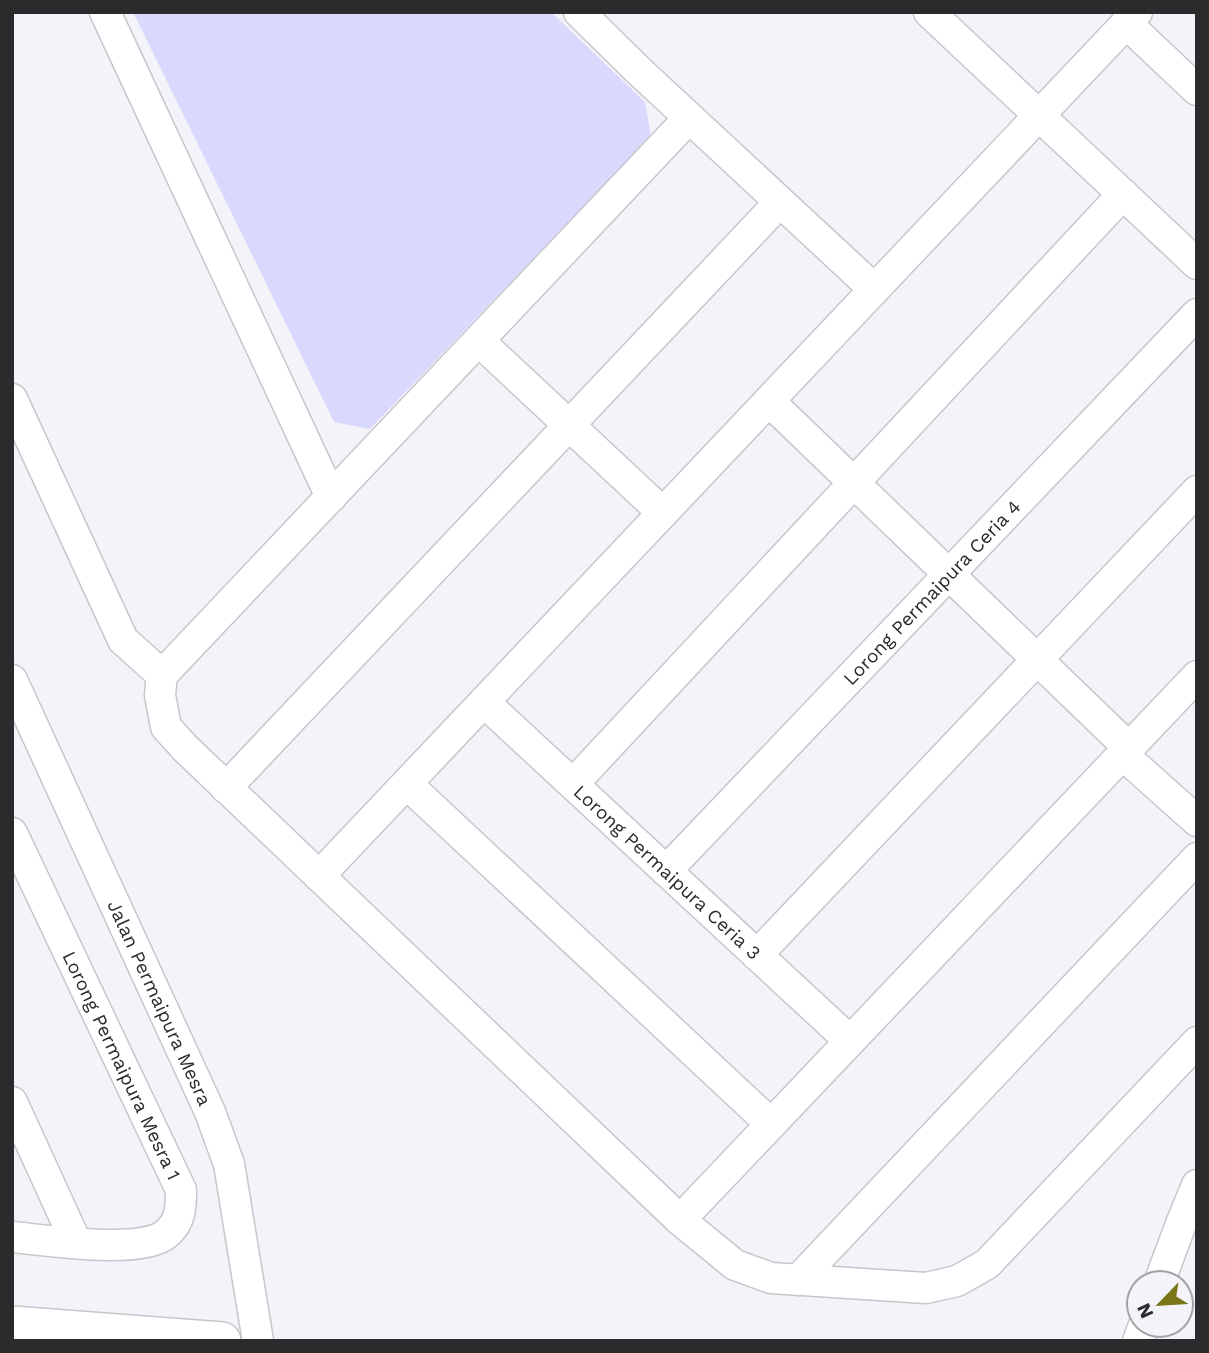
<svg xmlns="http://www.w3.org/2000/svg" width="1209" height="1353" font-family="'Work Sans',sans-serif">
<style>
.green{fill:#d9d9fd}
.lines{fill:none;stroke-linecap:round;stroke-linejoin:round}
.minor-casing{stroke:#c6c6cc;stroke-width:33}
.major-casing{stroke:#c6c6cc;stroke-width:40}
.minor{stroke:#fff;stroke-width:30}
.major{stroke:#fff;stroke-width:37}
.labels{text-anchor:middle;stroke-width:5;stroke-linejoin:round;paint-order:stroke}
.street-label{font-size:19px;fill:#2b2b2d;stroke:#f3f3f9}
</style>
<rect width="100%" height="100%" fill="#f3f3f9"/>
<!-- green -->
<path class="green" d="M 133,12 L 551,12 L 645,102 L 651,136 L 370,429 L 334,422 Z"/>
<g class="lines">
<!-- minor casing -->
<g class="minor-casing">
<g id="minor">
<path d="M 105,12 L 331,497"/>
<path d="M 579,12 L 639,71 L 874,289"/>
<path d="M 929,12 L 1197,264"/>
<path d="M 1126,23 L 1197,90"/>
<path d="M 689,118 L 162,675 L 160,695 L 166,727 L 185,748 L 680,1220 L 735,1265 L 771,1278 L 926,1288 L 957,1281 L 987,1264 L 1197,1042"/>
<path d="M 479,341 L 663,513"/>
<path d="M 12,399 L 123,640 L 162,675"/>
<path d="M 769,401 L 1129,748"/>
<path id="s1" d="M 12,680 L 210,1112 L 229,1164 L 258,1341"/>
<path id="s2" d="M 484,702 L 850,1041"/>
<path d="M 1122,754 L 1197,821"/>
<path d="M 407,784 L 771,1124"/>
<path d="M 573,784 L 1123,194"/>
<path d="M 226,788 L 780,202"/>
<path id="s3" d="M 12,833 L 181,1190 C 181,1207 181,1222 166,1234 C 141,1255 46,1240 12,1237"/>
<path id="s4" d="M 666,871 L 1197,314"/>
<path d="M 319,876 L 1137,12"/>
<path d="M 757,955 L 1197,491"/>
<path d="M 12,1102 L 76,1242"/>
<path d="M 680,1220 L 1197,676"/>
<path d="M 798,1280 L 1197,858"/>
<path d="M 1159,1283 L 1181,1224 L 1197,1185"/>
<path d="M 1138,1341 L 1144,1325"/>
</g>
</g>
<!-- major casing -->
<g class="major-casing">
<path id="major" d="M 12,1325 L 222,1341"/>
</g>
<!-- minor -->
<use href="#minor" class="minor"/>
<!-- major -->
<use href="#major" class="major"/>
</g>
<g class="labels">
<!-- street labels -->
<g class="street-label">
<text dy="7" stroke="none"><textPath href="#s4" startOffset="385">Lorong Permaipura Ceria 4</textPath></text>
<text dy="7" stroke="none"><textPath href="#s2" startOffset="250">Lorong Permaipura Ceria 3</textPath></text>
<text dy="7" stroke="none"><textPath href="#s1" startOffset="355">Jalan Permaipura Mesra</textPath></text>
<text dy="7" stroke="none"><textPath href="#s3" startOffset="257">Lorong Permaipura Mesra 1</textPath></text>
</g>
</g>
<!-- border -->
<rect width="1209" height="1353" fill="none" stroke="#2b2b2d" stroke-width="28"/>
<!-- north arrow -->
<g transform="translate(1160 1304) rotate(245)"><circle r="33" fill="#f3f3f9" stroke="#a3a3a7" stroke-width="2"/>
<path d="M0-5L12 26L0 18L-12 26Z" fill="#7c761a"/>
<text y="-10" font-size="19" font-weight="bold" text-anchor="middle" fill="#2b2b2d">N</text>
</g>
</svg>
